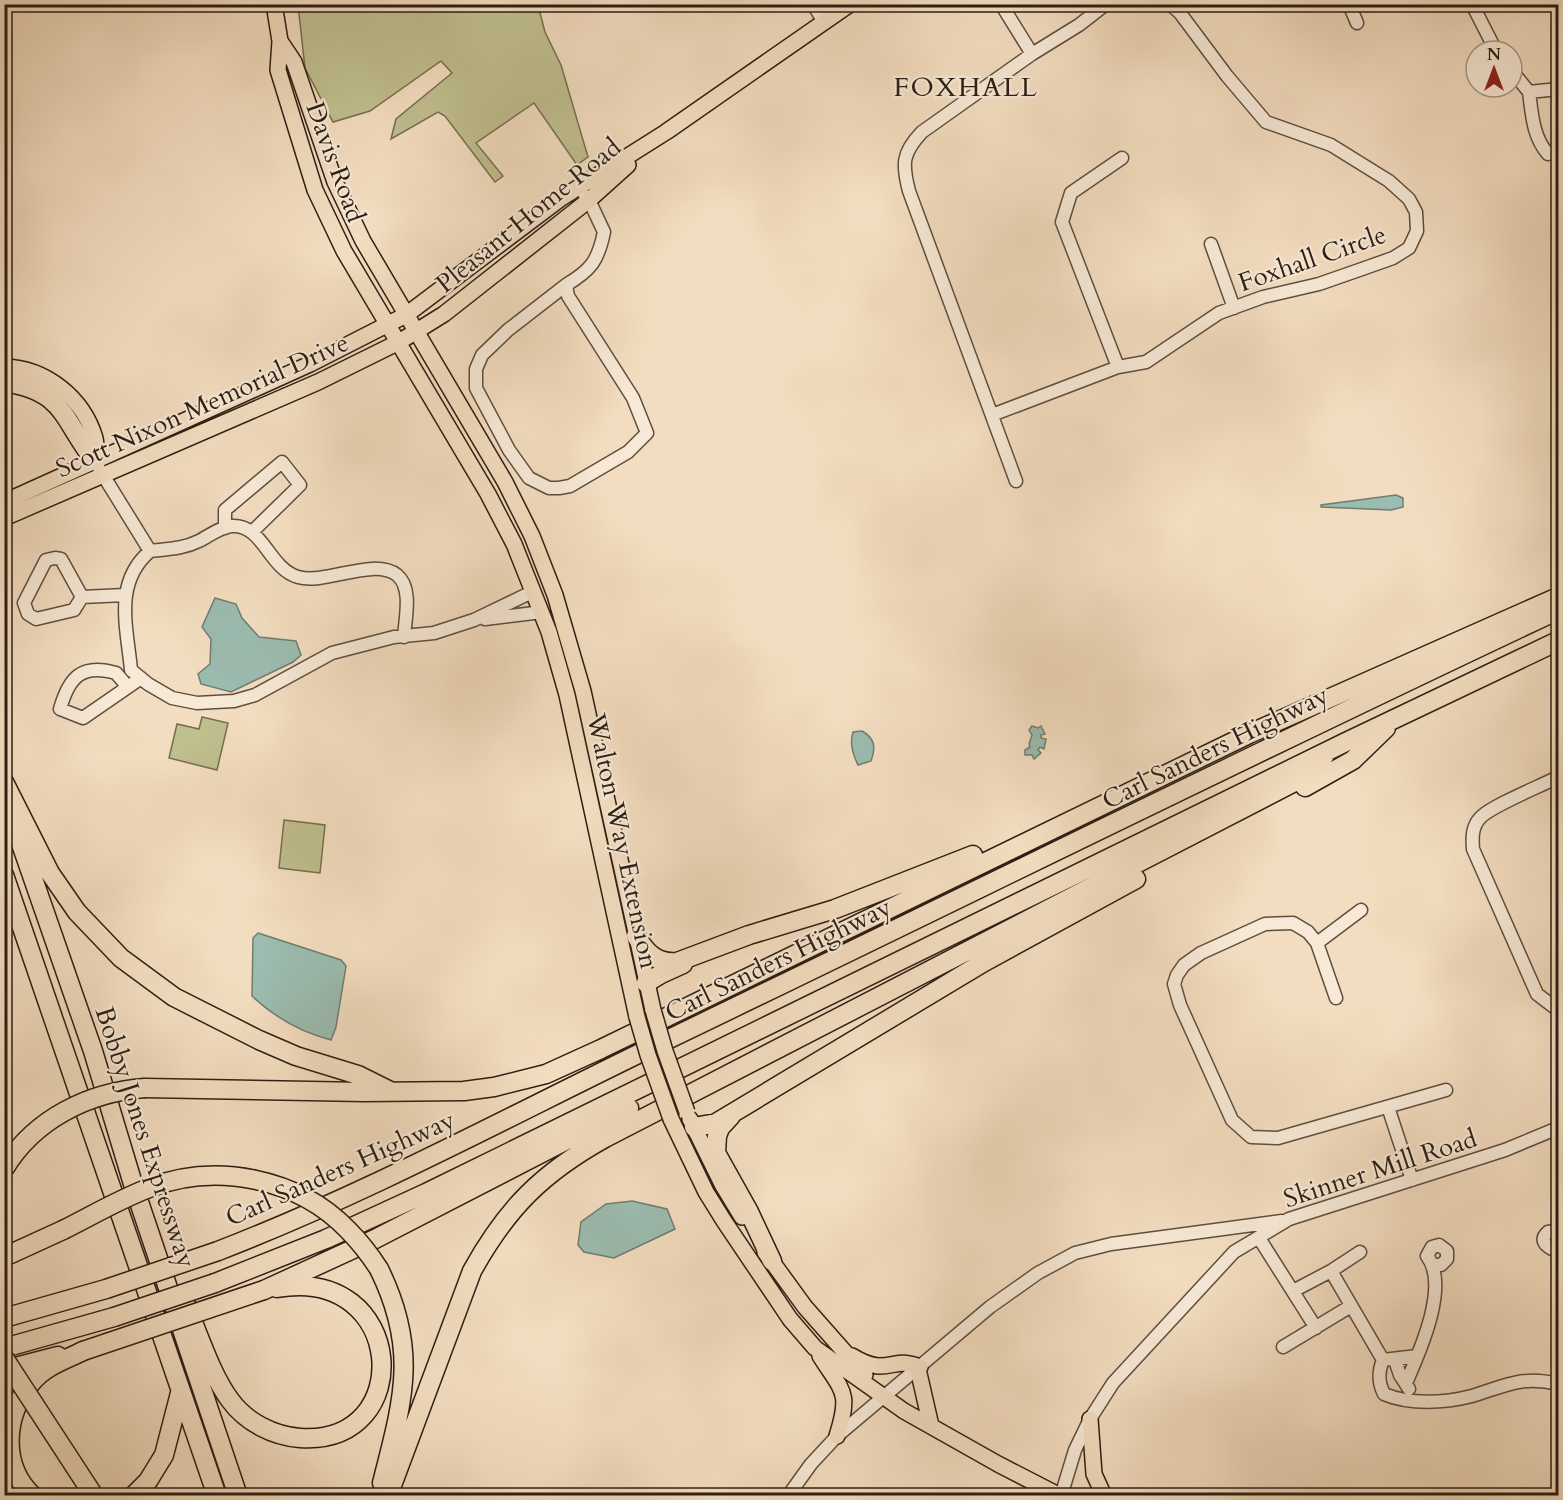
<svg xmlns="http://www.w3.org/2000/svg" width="1563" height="1500" font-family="Cardo,serif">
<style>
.green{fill:#c0bf8e;stroke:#766e51;stroke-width:1.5}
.water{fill:#9bbcb0;stroke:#6f7d72;stroke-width:1.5}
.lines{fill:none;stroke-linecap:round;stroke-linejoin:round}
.minor-casing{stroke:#5e4e3f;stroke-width:15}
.major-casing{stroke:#2d1e14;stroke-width:18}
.highway-casing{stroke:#2d1e14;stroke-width:21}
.minor{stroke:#f7e9d6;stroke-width:12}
.major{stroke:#f3ddc0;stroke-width:15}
.highway{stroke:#f3ddc0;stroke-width:18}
.major-bridge-casing{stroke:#2d1e14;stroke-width:18;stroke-linecap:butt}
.highway-bridge-casing{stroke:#2d1e14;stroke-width:21;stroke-linecap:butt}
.major-bridge{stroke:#f3ddc0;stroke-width:15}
.highway-bridge{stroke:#f3ddc0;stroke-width:18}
.labels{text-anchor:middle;stroke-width:4.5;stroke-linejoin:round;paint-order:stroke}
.street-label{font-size:26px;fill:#2d1e14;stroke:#f7e9d6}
.neighbourhood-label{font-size:27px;letter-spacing:1.5px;fill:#2d1e14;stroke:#f7e9d6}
</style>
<rect width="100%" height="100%" fill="#f3ddc0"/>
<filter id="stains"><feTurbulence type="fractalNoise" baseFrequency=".00333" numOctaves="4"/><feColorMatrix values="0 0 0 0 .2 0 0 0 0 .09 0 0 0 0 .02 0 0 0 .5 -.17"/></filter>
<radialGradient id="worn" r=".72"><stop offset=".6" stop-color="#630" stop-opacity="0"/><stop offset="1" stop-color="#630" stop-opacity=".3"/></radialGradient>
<!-- green -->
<path class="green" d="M 298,5 L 538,5 L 545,32 L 561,65 L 588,157 L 577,165 L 534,103 L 476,143 L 503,176 L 495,182 L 445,116 L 438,112 L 391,139 L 396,119 L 452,73 L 441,61 L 370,111 L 333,122 L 305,68 Z
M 202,717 L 228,723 L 217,770 L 169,758 L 177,724 L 199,729 Z
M 284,820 L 325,825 L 320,873 L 279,868 Z"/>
<!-- water -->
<path class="water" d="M 1396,495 L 1403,498 L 1403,507 L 1391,510 L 1321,507 L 1321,505 Z
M 215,598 L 236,604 L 242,618 L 259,637 L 296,641 L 301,655 L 293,662 L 231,692 L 201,684 L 198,674 L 210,664 L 211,639 L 202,627 Z
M 1032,726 L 1038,728 L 1041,726 L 1045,734 L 1041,735 L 1041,738 L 1046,739 L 1044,749 L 1040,747 L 1038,750 L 1041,753 L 1034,759 L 1032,755 L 1025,755 L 1025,750 L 1030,747 L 1029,744 L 1032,735 L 1029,730 Z
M 862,731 C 875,738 876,748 871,761 L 858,765 C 853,755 849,744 853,732 Z
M 258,933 L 341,960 L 346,966 L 336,1027 L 331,1040 C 301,1032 274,1017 252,996 L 253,938 Z
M 632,1201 L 667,1209 L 675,1229 L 614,1258 L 584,1252 L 578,1245 L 581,1222 L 606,1204 Z"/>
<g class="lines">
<!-- minor casing -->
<g class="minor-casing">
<path id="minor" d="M 813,4 L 824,22
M 1001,4 L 1032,54
M 1349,4 L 1357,23
M 1472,4 L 1496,51
M 1512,71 L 1529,92 L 1558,89
M 1529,92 C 1532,115 1533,137 1548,154
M 1211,244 L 1234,308
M 566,285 L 508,330 L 482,355 L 476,369 L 476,388 L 509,450 L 529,478 L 549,488 L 559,488 L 570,486 L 628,452 L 647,433 L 633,398 L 568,296 L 566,285 C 591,270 598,261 604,232 L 589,200 L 585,196
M 1118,367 L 1062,222 L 1071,193 L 1122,158
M 992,415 L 1118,367 L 1146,362 L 1219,313 L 1263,297 L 1319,284 L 1362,269 L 1393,258 L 1409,248 L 1417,231 L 1416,212 L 1409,199 L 1389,181 L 1331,145 L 1266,122 L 1227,76 L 1180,13 L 1170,4
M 103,475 L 150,551
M 1016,481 L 909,191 C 902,164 902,153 922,132 L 1032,54 L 1079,25 L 1106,4
M 225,528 L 225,510 L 282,462 L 300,485 L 252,532
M 150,551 C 113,583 127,627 131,670 L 148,684 L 172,698 L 197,703 L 234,701 L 255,695 L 332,653 L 394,637 L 434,633 L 474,620 L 534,591
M 150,551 C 166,549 183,549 199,541 C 209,536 220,527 232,526 C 263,524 269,569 298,577 C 326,585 373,557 397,575 C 413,588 405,619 404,637
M 82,597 L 74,610 L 36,619 L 28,614 L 24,603 L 46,560 L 55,558 L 61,559 L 82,597 L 125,595
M 485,619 L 542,612
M 128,687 L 116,673 C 82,663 69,677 60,709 L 83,718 L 141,678
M 1558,777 C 1541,786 1493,805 1481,817 C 1472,826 1472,837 1473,849 L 1537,994 L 1554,1007 L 1558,1008
M 1317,943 L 1361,910
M 1336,998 L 1317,943 L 1308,932 L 1293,923 L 1265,924 L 1201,953 L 1184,965 L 1177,975 L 1174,984 L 1180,1005 L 1232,1120 L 1251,1137 L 1278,1138 L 1446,1090
M 1388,1107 L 1412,1180
M 1558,1232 L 1555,1231 L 1548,1232 C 1540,1239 1544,1245 1552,1249 L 1558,1246
M 1259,1238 L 1316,1328
M 1331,1271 L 1383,1360
M 1293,1291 L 1331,1271 L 1360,1252
M 1283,1347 L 1351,1306
M 1417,1356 L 1383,1360 C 1378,1372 1378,1382 1384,1394 C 1410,1405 1445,1403 1472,1396 C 1505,1386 1522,1375 1558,1384
M 1395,1360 L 1400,1375 L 1409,1389
M 1406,1383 C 1419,1353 1450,1286 1427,1256 L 1432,1247 L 1439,1245 L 1447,1251 L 1447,1259 L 1441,1265 L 1434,1265
M 788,1496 L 811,1464 L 837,1436 L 990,1307 L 1038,1273 L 1075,1253 L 1111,1244 L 1282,1221
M 1061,1496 L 1075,1450 L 1090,1419 L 1113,1383 L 1234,1252 L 1289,1219 L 1505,1150 L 1558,1128"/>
</g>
<!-- major casing -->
<g class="major-casing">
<path id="major" d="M 274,4 L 280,41 L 278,70 L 315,190 L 344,251 L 488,494 L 514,544 L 549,632 L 567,695 L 637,1017
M 280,41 L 294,62 L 335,182 L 363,241 L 505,482 L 532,536 L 555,595 L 583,691 L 653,1010
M 4,367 C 46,368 83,398 95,438 C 97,445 95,454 95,461 L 97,464
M 4,502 L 310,364 L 406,315 L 560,199 L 666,132 L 850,4
M 4,518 L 318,382 L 399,342 L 444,314 L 589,200 L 628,165
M 671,1119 L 706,1192 L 724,1221 L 790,1319 L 815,1348 L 904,1411 L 998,1464 L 1060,1496
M 690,1119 L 722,1184 L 742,1217
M 765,1252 L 805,1307 L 865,1375
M 820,1356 C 843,1392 851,1392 837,1436
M 852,1356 C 860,1361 868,1365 878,1366 C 898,1366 898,1359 920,1367
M 918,1369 L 931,1426
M 1090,1419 L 1094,1474 L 1104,1496"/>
</g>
<!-- highway casing -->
<g class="highway-casing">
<path id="highway" d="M 4,382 C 66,391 62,420 95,461
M 4,782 L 50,873 L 77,912 L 121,958 L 174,997 L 259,1040 L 296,1056 L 358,1075 L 390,1091
M 1305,787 L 1353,760 L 1386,728
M 4,795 L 93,1051 L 133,1184 L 238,1496
M 4,875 L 217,1496
M 636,936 C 646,952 656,964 677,962 L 749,935 L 835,909 L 973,855
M 646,983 L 661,974 L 683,964
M 145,1088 L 364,1092 L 464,1091 L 494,1087 L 546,1074 L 601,1049 L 1249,734 L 1558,597
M 731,1116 L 720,1128 L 717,1136 L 716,1153 L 749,1212 L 772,1261
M 694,1127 L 716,1123 L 984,962 L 1136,879
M 218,1251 C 373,1191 519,1111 669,1039 C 964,897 1258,751 1554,612
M 4,1257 L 63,1230
M 379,1269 C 419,1350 403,1400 382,1483
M 215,1283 L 326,1239 L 426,1193 L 1346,742 L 1558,641
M 264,1290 L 375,1239 L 629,1108
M 184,1300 C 197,1330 211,1375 230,1400 C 246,1422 273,1436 300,1438 C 418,1446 406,1265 277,1288
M 4,1318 L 106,1289
M 4,1348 L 114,1317
M 4,1370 L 58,1356
M 33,1496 C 0,1465 4,1415 32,1382 C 45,1366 65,1360 83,1351
M 133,1496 L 148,1481 L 164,1455 L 180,1393
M 388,1496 L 472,1271 C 507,1208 542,1173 605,1138 L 1310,774 L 1325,755"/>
</g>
<!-- minor -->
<use href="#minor" class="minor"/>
<!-- major -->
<use href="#major" class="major"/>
<!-- highway -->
<use href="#highway" class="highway"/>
<!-- major-bridge casing -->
<g class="major-bridge-casing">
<path id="major-bridge" d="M 653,1010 L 665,1051 L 687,1112
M 637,1017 L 648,1055 L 671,1119"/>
</g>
<!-- highway-bridge casing -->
<g class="highway-bridge-casing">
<path id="highway-bridge" d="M 4,1169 C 34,1119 89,1092 145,1088
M 63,1230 C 91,1216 120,1199 149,1188 C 216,1162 298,1178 348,1230 C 360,1242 370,1255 379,1269
M 106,1289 L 218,1251
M 114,1317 L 215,1283
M 83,1351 L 264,1290
M 4,1358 L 94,1496"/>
</g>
<!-- major-bridge -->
<use href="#major-bridge" class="major-bridge"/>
<!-- highway-bridge -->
<use href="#highway-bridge" class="highway-bridge"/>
</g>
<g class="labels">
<!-- street labels -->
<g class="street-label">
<text transform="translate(336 162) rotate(70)" y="9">Davis Road</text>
<text transform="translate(528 215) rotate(-39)" y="9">Pleasant Home Road</text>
<text transform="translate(1312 258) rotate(-19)" y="9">Foxhall Circle</text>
<text transform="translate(202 405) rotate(-24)" y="9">Scott Nixon Memorial Drive</text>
<text transform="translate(1215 747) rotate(-26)" y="9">Carl Sanders Highway</text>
<text transform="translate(623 841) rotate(78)" y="9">Walton Way Extension</text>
<text transform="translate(778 959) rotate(-26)" y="9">Carl Sanders Highway</text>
<text transform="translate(146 1137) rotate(72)" y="9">Bobby Jones Expressway</text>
<text transform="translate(340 1168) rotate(-24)" y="9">Carl Sanders Highway</text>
<text transform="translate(1380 1168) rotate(-18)" y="9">Skinner Mill Road</text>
</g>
<!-- neighbourhood labels -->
<g class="neighbourhood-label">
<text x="966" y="96">FOXHALL</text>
</g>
</g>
<!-- margin -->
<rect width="1563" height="1500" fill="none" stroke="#f3ddc0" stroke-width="24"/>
<rect x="6" y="6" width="1551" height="1488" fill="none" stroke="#2d1e14" stroke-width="3"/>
<rect x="12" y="12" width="1539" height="1476" fill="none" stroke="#2d1e14" stroke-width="1.5"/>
<!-- north arrow -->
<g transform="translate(1494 69)"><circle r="28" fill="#f7e9d6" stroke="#a69888" stroke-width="1.5"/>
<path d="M0-4.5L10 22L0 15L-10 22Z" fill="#8f2418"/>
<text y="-9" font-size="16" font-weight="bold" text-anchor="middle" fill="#2d1e14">N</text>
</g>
<rect width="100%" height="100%" filter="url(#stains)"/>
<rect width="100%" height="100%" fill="url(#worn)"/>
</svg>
